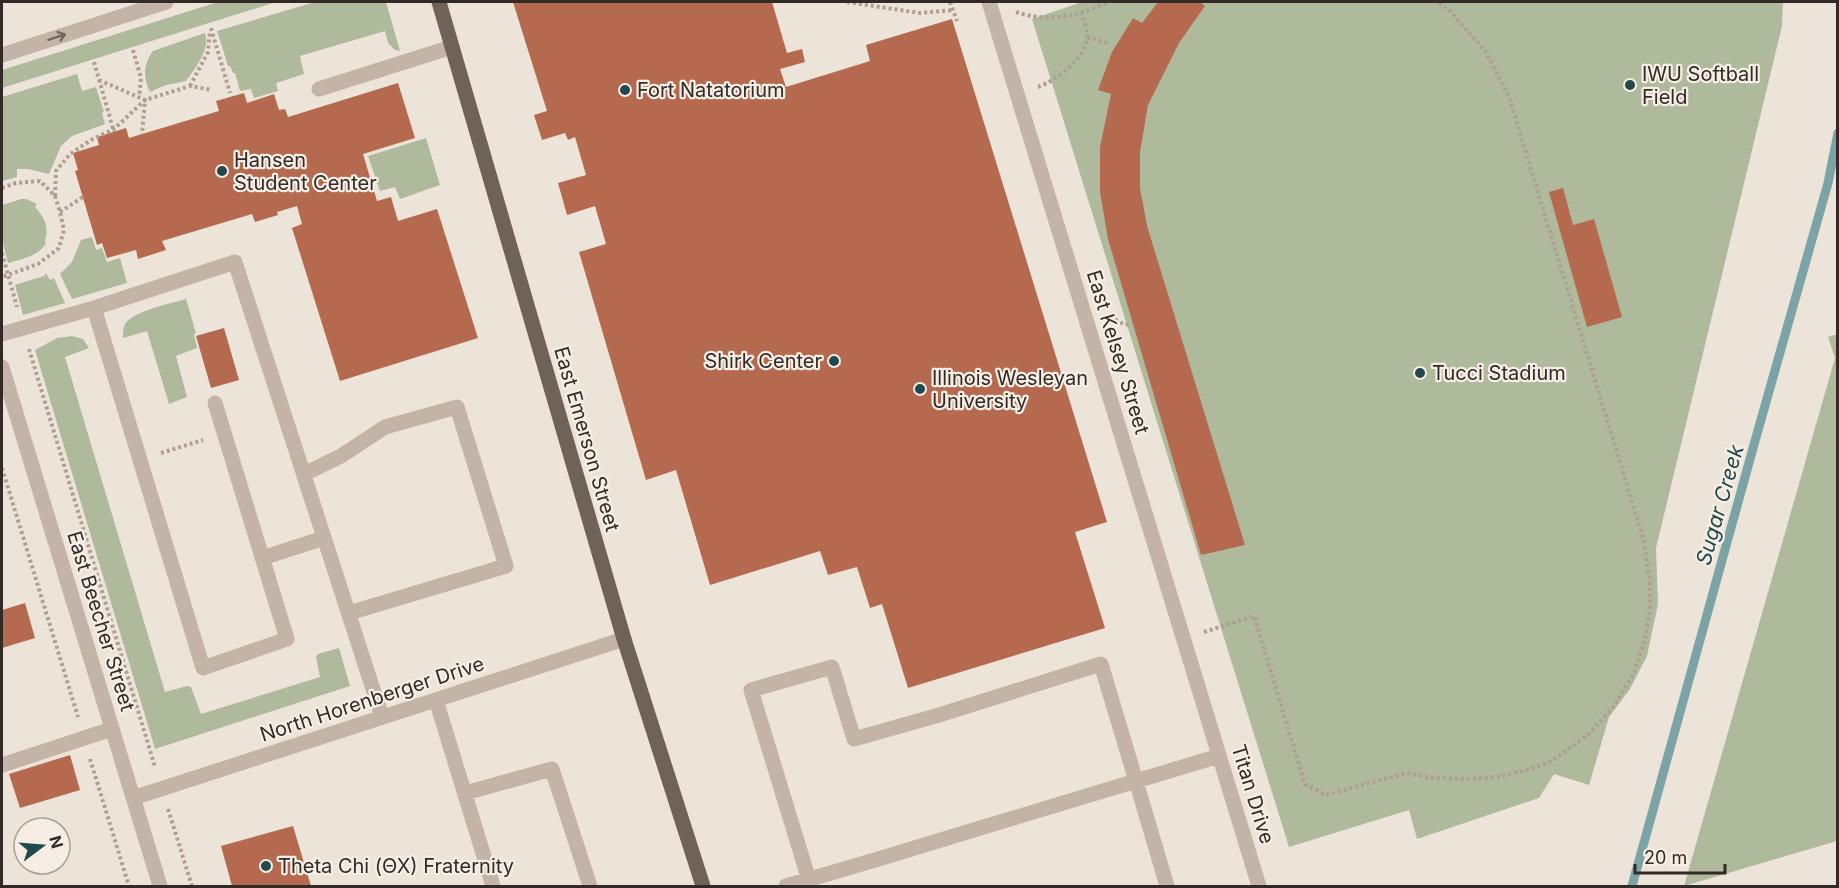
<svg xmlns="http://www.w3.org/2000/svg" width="1839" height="888" font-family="Inter,sans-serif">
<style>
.green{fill:#afba9c}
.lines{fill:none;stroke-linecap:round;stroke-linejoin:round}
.stream{stroke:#7ca4a6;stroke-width:9}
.building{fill:#b56a4f}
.path{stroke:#af9f92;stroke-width:4;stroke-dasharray:3 3;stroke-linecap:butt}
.minor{stroke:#c3b4a7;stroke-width:15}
.major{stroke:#716259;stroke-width:15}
.oneway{stroke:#736860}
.poi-dot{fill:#22494d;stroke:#f6eee5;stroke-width:2}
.labels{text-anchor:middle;stroke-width:4.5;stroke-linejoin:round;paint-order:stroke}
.poi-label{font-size:20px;fill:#312a26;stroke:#f6eee5;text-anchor:start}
.street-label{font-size:20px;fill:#312a26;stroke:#f6eee5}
.water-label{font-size:21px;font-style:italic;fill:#22494d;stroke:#f6eee5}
</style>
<rect width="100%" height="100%" fill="#ede4d9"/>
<!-- green -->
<path class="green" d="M 218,2 L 276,2 L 2,88 L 2,70 Z
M 315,2 L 386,2 L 400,51 L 395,50 L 388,43 L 385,31 L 300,56 L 304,74 L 276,83 L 278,91 L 254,98 L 251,89 L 240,91 L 235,73 L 233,73 L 230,66 L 228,66 L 217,31 Z
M 1082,2 L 1783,2 L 1782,26 L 1656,548 L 1658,604 L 1647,656 L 1630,689 L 1609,717 L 1589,785 L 1554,774 L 1539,798 L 1417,839 L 1409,810 L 1289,847 L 1032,19 Z
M 205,33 C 211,48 195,69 186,81 L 166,85 L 150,92 C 143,77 143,65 153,51 Z
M 77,74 L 82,91 L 96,87 L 104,112 L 102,113 L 105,124 L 72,136 L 61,146 L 49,174 L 28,169 L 17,169 L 17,177 L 2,181 L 2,97 Z
M 426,138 L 440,185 L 400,199 L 395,187 L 380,191 L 368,156 Z
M 21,199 L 26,199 L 37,204 L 35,207 C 45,218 49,226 45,241 L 46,243 C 39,256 22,259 8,263 L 2,239 L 2,205 Z
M 92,237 L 96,250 L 102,248 L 107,262 L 120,258 L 127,283 L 72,299 L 60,274 L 72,262 L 81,240 Z
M 46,273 L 50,280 L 54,278 L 65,303 L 23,315 L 15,285 L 44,276 Z
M 186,299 L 196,333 L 194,334 L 197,348 L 176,356 L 187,397 L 169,404 L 147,331 L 123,338 C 123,333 123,328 125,324 C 133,311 172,303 186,299 Z
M 1837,334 L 1837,841 L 1684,886 L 1835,358 L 1828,337 Z
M 72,336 L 83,339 L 89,348 L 65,357 L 165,692 L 187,686 L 191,687 L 201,714 L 320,677 L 316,657 L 318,654 L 339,648 L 350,686 L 155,749 L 35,350 L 57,338 Z"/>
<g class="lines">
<!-- stream -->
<path class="stream" d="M 1632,886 L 1755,441 L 1828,183 L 1838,133"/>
</g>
<!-- building -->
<path class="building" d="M 513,2 L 772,2 L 787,53 L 802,49 L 805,62 L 780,69 L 786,87 L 870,61 L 866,45 L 952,19 L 1107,522 L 1075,532 L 1105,628 L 908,688 L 882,604 L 870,608 L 857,567 L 828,575 L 820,551 L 710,585 L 676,470 L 646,480 L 579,252 L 606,244 L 595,206 L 567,215 L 558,183 L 586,175 L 575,137 L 568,140 L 565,133 L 542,140 L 534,115 L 547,111 Z
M 1158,2 L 1200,2 L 1205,6 L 1179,43 L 1148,105 L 1140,152 L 1140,188 L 1147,226 L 1245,545 L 1201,555 L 1108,239 L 1100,192 L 1100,147 L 1111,94 L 1098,90 L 1112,52 L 1133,18 L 1142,23 Z
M 398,83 L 415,138 L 363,154 L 377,201 L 391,197 L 398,221 L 437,209 L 478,338 L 340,381 L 292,228 L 302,224 L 297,206 L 277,212 L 278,215 L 255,222 L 252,214 L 162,241 L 166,250 L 138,259 L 136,250 L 107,258 L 102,243 L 97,245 L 75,171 L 78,170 L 73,153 L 99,145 L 97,137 L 126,128 L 129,138 L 142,134 L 219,111 L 216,101 L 244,93 L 247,103 L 274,94 L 279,110 L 285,109 L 288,117 Z
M 1563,188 L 1573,225 L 1594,219 L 1622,317 L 1587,327 L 1549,192 Z
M 224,328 L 239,380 L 211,388 L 196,336 Z
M 25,603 L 35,638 L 2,648 L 2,610 Z
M 70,755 L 80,790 L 20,808 L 9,774 Z
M 293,826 L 311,886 L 232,886 L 221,846 Z"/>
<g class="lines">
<!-- path -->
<path class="path" d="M 847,2 L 920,13 L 953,10
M 950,2 L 957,21
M 1016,12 C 1048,23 1079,16 1108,2
M 211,28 L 230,93
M 1087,38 L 1093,38 L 1109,44
M 133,50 L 141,78 L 139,97
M 94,62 L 114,132
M 99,80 L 145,100 L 142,134
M 190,86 L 208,52 L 210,31
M 1038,87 C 1057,80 1085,59 1087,37 C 1088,29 1084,21 1081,13
M 2,188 L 16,183 L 40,181 L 55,196 L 60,212 L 64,230 L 59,248 L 38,264 L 2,277
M 55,196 L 56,171 L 70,154 L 91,140 L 114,129 L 145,100 L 190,86 L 212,90
M 60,212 L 83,197
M 2,253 L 17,307
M 1109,319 L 1116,320 L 1125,325 L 1132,323
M 29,349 L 155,767
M 161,453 L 203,440
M 2,468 L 78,717
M 1204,632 L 1254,616 L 1305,784 L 1326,795 L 1407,773 L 1433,778 L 1467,779 L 1499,777 L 1527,770 L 1552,761 L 1588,735 L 1613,707 L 1634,673 L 1645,639 L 1650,610 L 1650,583 L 1644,541 L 1509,97 L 1486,52 L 1449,10 L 1437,2
M 90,759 L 129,886
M 168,809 L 192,886"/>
<!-- minor -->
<path class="minor" d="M 989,2 L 1259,886
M 2,55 L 166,2
M 319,89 L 452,47
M 94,308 L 203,668 L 287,639 L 215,403
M 2,334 L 94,308 L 235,262 L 382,717
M 2,367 L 160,886
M 304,474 L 341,456 L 385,427 L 457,407 L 506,566 L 349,613
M 262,558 L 324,538
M 436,700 L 493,886
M 2,765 L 112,729
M 465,793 L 552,769 L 590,886
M 133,798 L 624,639
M 786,886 C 831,873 876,860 921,846 L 1136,781 L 1101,664 L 939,715 L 854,739 L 832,667 L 751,690 L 809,880
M 1167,886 L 1136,781 L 1219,756"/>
<!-- major -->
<path class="major" d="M 439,2 L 624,639 L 703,886"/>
</g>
<!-- one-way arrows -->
<defs><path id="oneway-shaft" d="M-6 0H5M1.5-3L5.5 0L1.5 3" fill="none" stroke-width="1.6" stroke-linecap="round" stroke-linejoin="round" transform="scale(1.5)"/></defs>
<use class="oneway" href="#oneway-shaft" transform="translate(57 37) rotate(-18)"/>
<!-- markers -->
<g class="poi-dot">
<circle cx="1630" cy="85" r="6"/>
<circle cx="625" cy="90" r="6"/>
<circle cx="222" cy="171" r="6"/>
<circle cx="834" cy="361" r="6"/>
<circle cx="1420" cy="373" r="6"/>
<circle cx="920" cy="389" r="6"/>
<circle cx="266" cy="866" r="6"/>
</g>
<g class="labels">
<!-- poi labels -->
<g class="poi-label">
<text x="1642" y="81">IWU Softball<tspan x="1642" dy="23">Field</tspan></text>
<text x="637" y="97">Fort Natatorium</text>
<text x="234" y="167">Hansen<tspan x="234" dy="23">Student Center</tspan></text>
<text x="822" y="368" text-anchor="end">Shirk Center</text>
<text x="1432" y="380">Tucci Stadium</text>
<text x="932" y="385">Illinois Wesleyan<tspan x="932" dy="23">University</tspan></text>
<text x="278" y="873">Theta Chi (ΘΧ) Fraternity</text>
</g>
<!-- street labels -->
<g class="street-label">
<text transform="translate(1118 352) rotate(73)" y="7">East Kelsey Street</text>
<text transform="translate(587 439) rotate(74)" y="7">East Emerson Street</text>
<text transform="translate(101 621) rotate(73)" y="7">East Beecher Street</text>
<text transform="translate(372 699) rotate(-18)" y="7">North Horenberger Drive</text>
<text transform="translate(1253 794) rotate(73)" y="7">Titan Drive</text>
</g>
<!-- water labels -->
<g class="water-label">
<text transform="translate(1720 505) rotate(-74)" y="7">Sugar Creek</text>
</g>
</g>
<!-- border -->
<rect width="1839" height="888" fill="none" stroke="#312a26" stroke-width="6"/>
<!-- north arrow -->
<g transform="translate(42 846) rotate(74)"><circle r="28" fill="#f6eee5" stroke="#a7a099" stroke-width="1.5"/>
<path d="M0-4.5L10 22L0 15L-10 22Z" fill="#22494d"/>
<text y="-9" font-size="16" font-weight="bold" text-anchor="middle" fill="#312a26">N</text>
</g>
<!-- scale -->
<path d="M1635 864v9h90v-9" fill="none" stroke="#312a26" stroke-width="3"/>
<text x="1644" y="864" font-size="18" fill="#312a26" stroke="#f6eee5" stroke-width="4.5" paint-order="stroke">20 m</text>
</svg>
